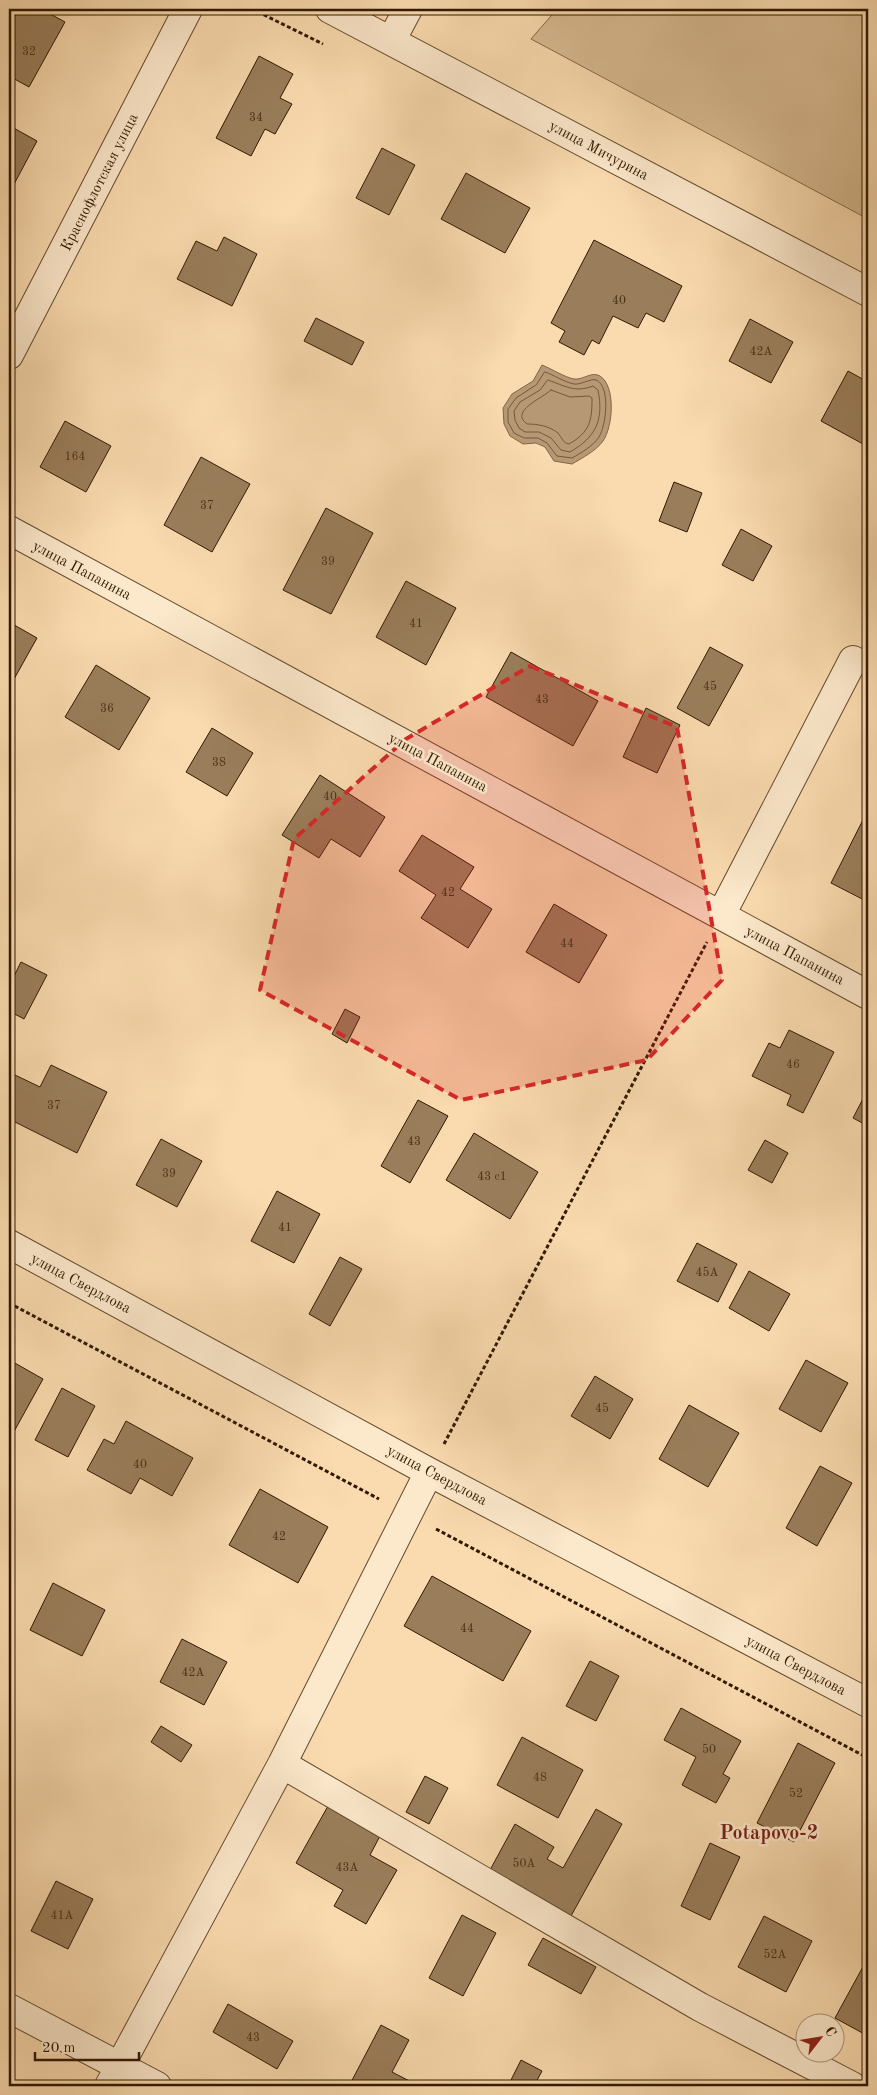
<svg xmlns="http://www.w3.org/2000/svg" width="877" height="2095" font-family="'Old Standard TT',serif">
<style>
.green{fill:#d8ba91;stroke:#846a49}
.water{fill:#b69974;stroke:#816646}
.lines{fill:none;stroke-linecap:round;stroke-linejoin:round}
.shore{stroke:#74593a;stroke-width:1}
.building{fill:#9a7e5b;stroke:#311901}
.minor-casing{stroke:#634a2c;stroke-width:30}
.path{stroke:#311901;stroke-width:3;stroke-dasharray:4 2.5;stroke-linecap:butt}
.minor{stroke:#fce8cb;stroke-width:28}
.marked{fill:#d62828;fill-opacity:0.2;stroke:#d62828;stroke-width:4;stroke-dasharray:10 6;stroke-linejoin:round}
.labels{text-anchor:middle;stroke-width:5;stroke-linejoin:round;paint-order:stroke}
.number-label{font-size:12px;fill:#4b3218}
.street-label{font-size:15px;fill:#311901;stroke:#fce8cb}
.district-label{font-size:20px;font-weight:bold;fill:#7a1f14;stroke:#fce8cb}
</style>
<rect width="100%" height="100%" fill="#fadbaf"/>
<filter id="stains"><feTurbulence type="fractalNoise" baseFrequency=".004" numOctaves="4"/><feColorMatrix values="0 0 0 0 .2 0 0 0 0 .09 0 0 0 0 .02 0 0 0 .5 -.17"/></filter>
<radialGradient id="worn" r=".72"><stop offset=".6" stop-color="#630" stop-opacity="0"/><stop offset="1" stop-color="#630" stop-opacity=".3"/></radialGradient>
<!-- green -->
<path class="green" d="M 557,9 L 868,9 L 868,219 L 531,39 Z"/>
<!-- water -->
<path class="water" d="M 542,365 C 552,369 564,377 574,379 C 584,380 591,371 600,376 C 616,386 613,427 603,441 C 596,451 582,458 572,464 L 554,461 L 545,447 L 536,443 L 523,444 L 510,436 L 504,424 L 503,408 L 512,394 L 533,381 Z"/>
<g class="lines">
<!-- shore -->
<path class="shore" d="M 545,372 C 554,375 564,382 574,384 C 581,385 591,378 596,380 C 611,386 606,426 599,437 C 593,446 581,453 572,458 L 557,456 L 547,443 L 538,438 L 524,438 L 514,433 L 508,422 L 508,409 L 516,398 L 536,385 Z
M 548,380 C 565,386 575,393 593,386 L 598,390 C 604,420 596,437 570,452 L 561,450 L 551,438 L 539,432 L 525,432 L 519,428 L 515,420 L 514,411 L 520,402 L 540,390 Z
M 551,390 L 570,397 L 589,396 L 592,398 C 592,421 590,432 569,444 C 563,443 562,438 558,433 C 549,426 538,424 527,424 C 509,411 543,398 551,390 Z"/>
</g>
<!-- building -->
<path class="building" d="M 19,9 L 41,9 L 65,22 L 29,87 L 9,76 L 9,27 Z
M 259,56 L 293,74 L 280,98 L 292,104 L 275,134 L 265,129 L 251,156 L 216,138 Z
M 10,126 L 37,141 L 12,188 L 9,186 L 9,129 Z
M 382,148 L 415,165 L 389,215 L 356,198 Z
M 466,173 L 530,208 L 505,253 L 441,219 Z
M 224,237 L 257,254 L 232,306 L 177,279 L 196,241 L 217,251 Z
M 594,240 L 682,286 L 664,322 L 646,313 L 638,328 L 613,316 L 599,344 L 592,340 L 584,355 L 559,342 L 565,331 L 551,323 Z
M 316,318 L 364,342 L 352,365 L 304,341 Z
M 750,319 L 793,342 L 771,383 L 729,361 Z
M 848,371 L 868,382 L 868,435 L 863,444 L 821,421 Z
M 65,421 L 111,446 L 86,492 L 40,467 Z
M 201,457 L 250,484 L 212,552 L 164,525 Z
M 674,482 L 702,493 L 687,532 L 659,521 Z
M 326,508 L 373,533 L 331,614 L 283,590 Z
M 741,529 L 772,546 L 753,581 L 722,565 Z
M 406,581 L 456,608 L 426,665 L 376,637 Z
M 9,622 L 37,638 L 9,688 Z
M 710,647 L 743,665 L 709,726 L 677,708 Z
M 511,652 L 598,701 L 573,746 L 486,697 Z
M 96,665 L 150,698 L 119,750 L 65,717 Z
M 646,708 L 680,725 L 657,773 L 623,757 Z
M 212,728 L 253,753 L 227,796 L 186,772 Z
M 320,775 L 385,817 L 360,857 L 331,839 L 319,858 L 282,835 Z
M 868,810 L 868,902 L 831,883 Z
M 422,835 L 474,867 L 460,889 L 492,909 L 468,948 L 421,918 L 436,895 L 399,871 Z
M 554,904 L 607,935 L 579,983 L 526,952 Z
M 21,962 L 47,975 L 24,1019 L 9,1011 L 9,986 Z
M 345,1009 L 360,1017 L 347,1043 L 332,1034 Z
M 789,1030 L 834,1052 L 803,1113 L 787,1105 L 791,1095 L 752,1076 L 769,1043 L 780,1048 Z
M 51,1065 L 107,1092 L 77,1153 L 9,1119 L 9,1088 L 15,1075 L 40,1087 Z
M 868,1089 L 868,1126 L 853,1118 Z
M 418,1100 L 448,1116 L 410,1183 L 381,1166 Z
M 474,1133 L 538,1172 L 510,1219 L 446,1180 Z
M 161,1139 L 202,1161 L 177,1207 L 136,1185 Z
M 765,1140 L 788,1153 L 772,1183 L 748,1170 Z
M 277,1191 L 320,1214 L 294,1263 L 251,1241 Z
M 697,1243 L 737,1264 L 718,1302 L 677,1281 Z
M 340,1257 L 362,1269 L 330,1326 L 309,1314 Z
M 749,1271 L 790,1294 L 769,1331 L 729,1308 Z
M 806,1360 L 848,1383 L 821,1432 L 779,1409 Z
M 13,1362 L 43,1379 L 11,1437 L 9,1435 L 9,1371 Z
M 595,1376 L 633,1399 L 610,1439 L 571,1416 Z
M 62,1388 L 95,1406 L 68,1457 L 35,1440 Z
M 689,1405 L 739,1433 L 708,1487 L 659,1459 Z
M 126,1421 L 193,1458 L 172,1496 L 140,1478 L 131,1494 L 87,1470 L 104,1439 L 114,1444 Z
M 820,1466 L 852,1483 L 817,1546 L 786,1528 Z
M 260,1489 L 328,1527 L 298,1583 L 229,1545 Z
M 432,1576 L 531,1631 L 503,1681 L 404,1626 Z
M 53,1583 L 105,1610 L 82,1656 L 30,1630 Z
M 182,1639 L 227,1662 L 204,1705 L 160,1682 Z
M 590,1661 L 619,1676 L 596,1721 L 566,1706 Z
M 681,1708 L 741,1741 L 723,1774 L 730,1778 L 716,1803 L 682,1785 L 696,1757 L 664,1740 Z
M 161,1726 L 192,1745 L 181,1762 L 151,1742 Z
M 522,1737 L 583,1770 L 558,1818 L 497,1785 Z
M 798,1743 L 835,1763 L 794,1842 L 757,1823 Z
M 425,1776 L 448,1788 L 429,1824 L 406,1812 Z
M 328,1806 L 380,1836 L 370,1855 L 397,1870 L 366,1924 L 334,1906 L 343,1890 L 296,1863 Z
M 596,1809 L 622,1824 L 571,1916 L 490,1870 L 515,1824 L 554,1847 L 547,1859 L 563,1868 Z
M 710,1843 L 740,1857 L 710,1920 L 681,1906 Z
M 56,1881 L 93,1899 L 68,1949 L 31,1931 Z
M 462,1915 L 496,1933 L 463,1996 L 429,1978 Z
M 764,1916 L 812,1941 L 786,1992 L 738,1967 Z
M 543,1938 L 596,1967 L 581,1994 L 528,1965 Z
M 865,1963 L 868,1965 L 868,2036 L 835,2018 Z
M 228,2004 L 293,2041 L 277,2069 L 213,2032 Z
M 381,2025 L 409,2040 L 392,2072 L 419,2086 L 349,2086 Z
M 521,2060 L 542,2071 L 534,2086 L 508,2086 Z"/>
<g class="lines">
<!-- minor casing -->
<g class="minor-casing">
<path id="minor" d="M 330,9 L 868,292
M 391,41 L 408,9
M 9,355 L 188,9
M 9,530 L 868,995
M 721,915 L 853,660
M 9,1244 L 429,1472 L 868,1703
M 282,1764 L 700,2007 L 852,2086
M 9,2008 L 157,2086
M 109,2086 L 282,1764 L 429,1472"/>
</g>
<!-- path -->
<path class="path" d="M 252,9 L 323,44
M 9,1303 L 379,1499
M 444,1444 L 707,942
M 436,1529 L 868,1758"/>
<!-- minor -->
<use href="#minor" class="minor"/>
</g>
<!-- marked area -->
<path class="marked" d="M 530,666 L 677,727 L 722,980 L 647,1060 L 461,1100 L 260,990 L 294,839 L 406,739 Z"/>
<g class="labels">
<!-- number labels -->
<g class="number-label">
<text x="29" y="55">32</text>
<text x="256" y="121">34</text>
<text x="619" y="304">40</text>
<text x="761" y="355">42А</text>
<text x="75" y="460">164</text>
<text x="207" y="509">37</text>
<text x="328" y="565">39</text>
<text x="416" y="627">41</text>
<text x="710" y="690">45</text>
<text x="542" y="703">43</text>
<text x="107" y="712">36</text>
<text x="219" y="766">38</text>
<text x="330" y="800">40</text>
<text x="448" y="896">42</text>
<text x="567" y="947">44</text>
<text x="793" y="1068">46</text>
<text x="54" y="1109">37</text>
<text x="414" y="1145">43</text>
<text x="169" y="1177">39</text>
<text x="492" y="1180">43 с1</text>
<text x="285" y="1231">41</text>
<text x="707" y="1276">45А</text>
<text x="602" y="1412">45</text>
<text x="140" y="1468">40</text>
<text x="279" y="1540">42</text>
<text x="467" y="1632">44</text>
<text x="193" y="1676">42А</text>
<text x="709" y="1753">50</text>
<text x="540" y="1781">48</text>
<text x="796" y="1797">52</text>
<text x="524" y="1867">50А</text>
<text x="347" y="1871">43А</text>
<text x="62" y="1919">41А</text>
<text x="775" y="1958">52А</text>
<text x="253" y="2041">43</text>
</g>
<!-- street labels -->
<g class="street-label">
<text transform="translate(599 150) rotate(28)" y="5">улица Мичурина</text>
<text transform="translate(99 182) rotate(-63)" y="5">Краснофлотская улица</text>
<text transform="translate(82 570) rotate(28)" y="5">улица Папанина</text>
<text transform="translate(438 762) rotate(28)" y="5">улица Папанина</text>
<text transform="translate(795 955) rotate(28)" y="5">улица Папанина</text>
<text transform="translate(81 1283) rotate(28)" y="5">улица Свердлова</text>
<text transform="translate(437 1475) rotate(28)" y="5">улица Свердлова</text>
<text transform="translate(796 1665) rotate(28)" y="5">улица Свердлова</text>
</g>
<!-- district labels -->
<g class="district-label">
<text x="769" y="1839">Potapovo-2</text>
</g>
</g>
<!-- margin -->
<rect width="877" height="2095" fill="none" stroke="#fadbaf" stroke-width="30"/>
<rect x="10" y="10" width="857" height="2075" fill="none" stroke="#311901" stroke-width="2.5"/>
<rect x="15" y="15" width="847" height="2065" fill="none" stroke="#311901"/>
<!-- north arrow -->
<g transform="translate(820 2038) rotate(59)"><circle r="24" fill="#fce8cb" stroke="#ab957a"/>
<path d="M0-4L9 19L0 12L-9 19Z" fill="#8f2418"/>
<text y="-8" font-size="14" font-weight="bold" text-anchor="middle" fill="#311901">С</text>
</g>
<!-- scale -->
<path d="M35 2052v8h104v-8" fill="none" stroke="#311901" stroke-width="2.5"/>
<text x="42" y="2052" font-size="15" fill="#311901" stroke="#fce8cb" stroke-width="4" paint-order="stroke">20 m</text>
<rect width="100%" height="100%" filter="url(#stains)"/>
<rect width="100%" height="100%" fill="url(#worn)"/>
</svg>
